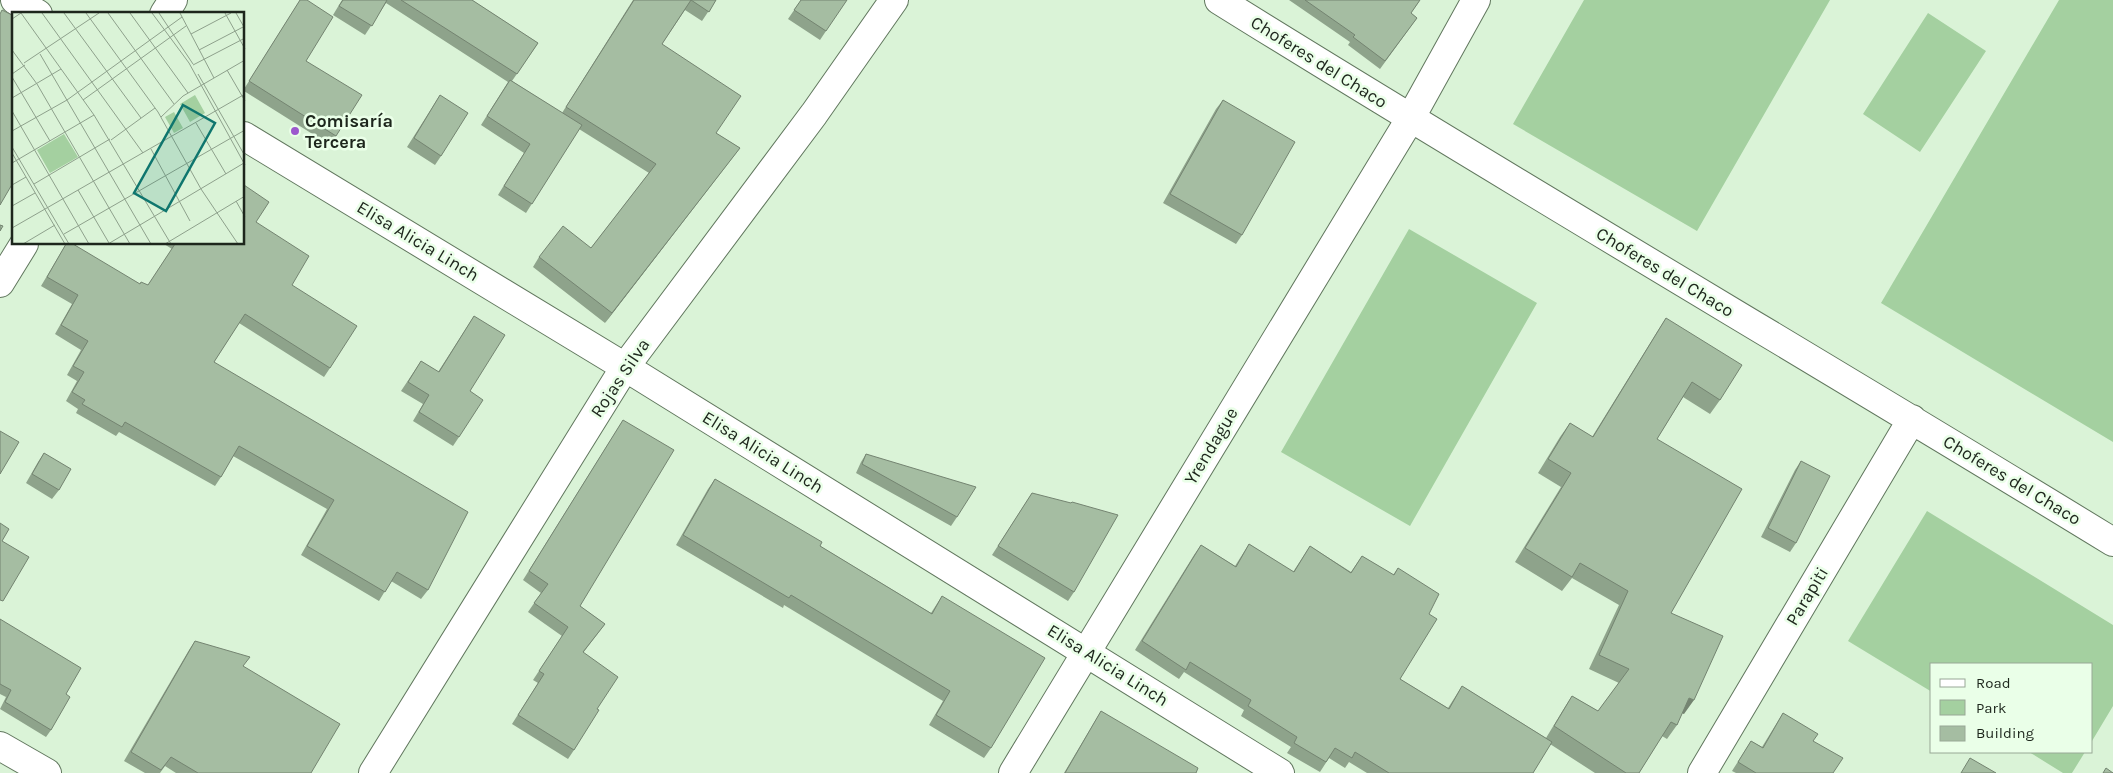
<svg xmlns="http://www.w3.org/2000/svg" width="2113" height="773" font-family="Karla,sans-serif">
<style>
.green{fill:#a4d0a0}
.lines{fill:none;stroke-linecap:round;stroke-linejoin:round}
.minor-casing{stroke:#61775e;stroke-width:30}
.minor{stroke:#fff;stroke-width:28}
.wall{fill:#8ea38b}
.shaded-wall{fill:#748471}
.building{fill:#a5bda2;stroke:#748471}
.poi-dot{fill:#9c58cd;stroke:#eaffe8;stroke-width:2}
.labels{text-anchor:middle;stroke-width:5;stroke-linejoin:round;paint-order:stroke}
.street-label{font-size:18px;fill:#1d261c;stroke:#eaffe8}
.poi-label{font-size:18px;font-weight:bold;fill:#1d261c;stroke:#eaffe8;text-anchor:start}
.inset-road{fill:none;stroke:#8ea18c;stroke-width:1}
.view{fill:#0f766e;fill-opacity:0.15;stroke:#0f766e;stroke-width:2.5}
.inset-edge{fill:none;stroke:#1d261c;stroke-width:2.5}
</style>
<rect width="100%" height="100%" fill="#daf3d7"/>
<!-- green -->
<path class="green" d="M 1584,0 L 1830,0 L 1697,231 L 1513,124 Z
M 2059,0 L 2113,0 L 2113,442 L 1881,303 Z
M 1928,13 L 1986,51 L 1920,152 L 1863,114 Z
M 1409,229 L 1537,303 L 1410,526 L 1281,452 Z
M 1927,511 L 2113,625 L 2113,706 L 2092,741 L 2092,664 L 1932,664 L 1932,692 L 1848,641 Z
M 2029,752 L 2085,752 L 2072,773 L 2063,773 Z"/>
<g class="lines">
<!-- minor casing -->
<g class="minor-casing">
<path id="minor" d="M 15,0 L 38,14
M 1219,0 C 1514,184 1816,360 2113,542
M 164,14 L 173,0
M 244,136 L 625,367 L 1280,773
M 0,283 L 24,244
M 0,746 L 47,773
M 373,773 L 625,367 L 814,114 L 894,0
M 1013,773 L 1410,119 L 1476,0
M 1702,773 L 1912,419"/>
</g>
<!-- minor -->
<use href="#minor" class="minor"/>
</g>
<!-- wall -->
<path class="wall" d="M 300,0 L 306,61 L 336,136 L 330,145 L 244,91 L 244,89 Z
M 342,0 L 472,0 L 538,43 L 512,81 L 562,113 L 633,0 L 716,0 L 702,21 L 685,10 L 662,44 L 716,133 L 740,148 L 605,323 L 533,267 L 539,257 L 591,248 L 649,173 L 579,129 L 526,213 L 498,195 L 524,153 L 481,125 L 508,82 L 386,3 L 365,35 L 333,15 Z
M 801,0 L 826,31 L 820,40 L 788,19 Z
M 1289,0 L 1420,0 L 1411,13 L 1417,18 L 1380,69 L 1348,45 L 1350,42 Z
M 440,95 L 441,156 L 435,165 L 407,147 Z
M 1223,100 L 1242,235 L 1236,244 L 1163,203 L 1216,109 Z
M 256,222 L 292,285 L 330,368 L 324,377 L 239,323 L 214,362 L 428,590 L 421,599 L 391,581 L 379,601 L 301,555 L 327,509 L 233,456 L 221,477 L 215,486 L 119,432 L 116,436 L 76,413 L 78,409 L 66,401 L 77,381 L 67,375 L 81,350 L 55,334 L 72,304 L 41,286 L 66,244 L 140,284 L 148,285 L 172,249 L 164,244 L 244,244 Z
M 474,316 L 470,391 L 459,437 L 453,446 L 413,421 L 423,404 L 401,391 L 421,361 L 438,372 Z
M 1666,318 L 1720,400 L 1710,414 L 1683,397 L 1657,439 L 1671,613 L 1684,714 L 1682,713 L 1677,725 L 1667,739 L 1662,736 L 1639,773 L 1595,773 L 1550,744 L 1533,773 L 1367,773 L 1349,762 L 1345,768 L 1329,758 L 1320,772 L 1287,753 L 1291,747 L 1241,716 L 1244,710 L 1184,672 L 1179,679 L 1135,650 L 1194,555 L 1201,545 L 1235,566 L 1249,544 L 1293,572 L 1310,546 L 1351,572 L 1362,556 L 1393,575 L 1398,568 L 1429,614 L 1400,679 L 1448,708 L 1462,686 L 1546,738 L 1563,710 L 1572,696 L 1598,711 L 1619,683 L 1589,669 L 1619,605 L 1572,578 L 1562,591 L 1515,562 L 1561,487 L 1538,473 L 1560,437 L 1570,423 L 1592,437 L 1657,332 Z
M 623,420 L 580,606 L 605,624 L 583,653 L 597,709 L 574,750 L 568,759 L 512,724 L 538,683 L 533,680 L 562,636 L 528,612 L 541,593 L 523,580 Z
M 44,453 L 59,490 L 52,499 L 26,483 L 38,462 Z
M 866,454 L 957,517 L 951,526 L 856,473 L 861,462 Z
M 1801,461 L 1796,543 L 1790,552 L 1761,537 L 1795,470 Z
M 715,479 L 820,546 L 931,613 L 942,596 L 991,748 L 984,758 L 929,725 L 943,701 L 784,605 L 783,608 L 676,545 L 708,489 Z
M 1032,493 L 1074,592 L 1068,601 L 992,555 Z
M 0,619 L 66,694 L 51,730 L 46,737 L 0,709 L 6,697 L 0,694 Z
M 195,641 L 244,667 L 311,773 L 176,773 L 165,766 L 160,773 L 145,773 L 124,761 L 189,650 Z
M 1101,711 L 1196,773 L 1064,773 L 1095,721 Z
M 1783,713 L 1813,741 L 1833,773 L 1736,773 L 1732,771 L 1751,741 L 1762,747 Z"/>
<!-- shaded-wall -->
<path class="shaded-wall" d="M 740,148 L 733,157 L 605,323 L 612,313 Z
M 1689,698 L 1694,700 L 1684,714 L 1680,712 Z"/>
<!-- building -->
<path class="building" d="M 300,0 L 307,0 L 333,17 L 306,61 L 362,95 L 336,136 L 249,81 Z
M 343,0 L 387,0 L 372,26 L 339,6 Z
M 401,0 L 472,0 L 538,43 L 517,74 Z
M 634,0 L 716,0 L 709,12 L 691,0 L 662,44 L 741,96 L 716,133 L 740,148 L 612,313 L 539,257 L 563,226 L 591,248 L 656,164 L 566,107 Z
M 801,0 L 847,0 L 826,31 L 794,10 Z
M 1305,0 L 1420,0 L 1411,13 L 1417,18 L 1385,61 L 1353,37 L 1355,35 Z
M 2,10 L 14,16 L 14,181 L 0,205 L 0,14 Z
M 510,80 L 582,125 L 532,204 L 504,186 L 530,144 L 487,116 Z
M 440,95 L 468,113 L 441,156 L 414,138 Z
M 1223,100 L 1295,142 L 1242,235 L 1170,194 Z
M 244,185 L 269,202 L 256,222 L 309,256 L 292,285 L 357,326 L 330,368 L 245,314 L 214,362 L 468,512 L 428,590 L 397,572 L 385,592 L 307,546 L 334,500 L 239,446 L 221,477 L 125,422 L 122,427 L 82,404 L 85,400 L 72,392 L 84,372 L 73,366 L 88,341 L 61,325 L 78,295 L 47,277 L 66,244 L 73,244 L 140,284 L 141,282 L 148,285 L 175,244 L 244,244 Z
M 0,225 L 3,226 L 0,231 Z
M 474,316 L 505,335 L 470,391 L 483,400 L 459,437 L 419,412 L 429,395 L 408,382 L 421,361 L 439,372 Z
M 1666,318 L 1742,365 L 1720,400 L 1692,382 L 1657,439 L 1742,489 L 1671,613 L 1723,636 L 1694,700 L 1689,698 L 1677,725 L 1671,722 L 1639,773 L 1626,773 L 1554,726 L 1572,696 L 1598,711 L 1629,669 L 1599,655 L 1628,591 L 1580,563 L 1572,577 L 1525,548 L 1571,473 L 1548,459 L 1570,423 L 1593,437 Z
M 623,420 L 674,450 L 580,606 L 605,624 L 583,652 L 618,677 L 597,709 L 599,710 L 574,750 L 518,715 L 544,674 L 539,671 L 568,627 L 534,603 L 548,584 L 529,571 Z
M 0,431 L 19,442 L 0,474 Z
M 44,453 L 71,469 L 59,490 L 32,474 Z
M 866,454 L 976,487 L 957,517 L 862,464 Z
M 1801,461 L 1830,476 L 1796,543 L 1768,528 Z
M 715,479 L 822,542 L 820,546 L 932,614 L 942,596 L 1045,658 L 991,748 L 936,715 L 950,691 L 791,595 L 789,598 L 683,535 Z
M 1032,493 L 1071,503 L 1072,502 L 1118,515 L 1074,592 L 998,546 Z
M 0,523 L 9,529 L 2,541 L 29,557 L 3,601 L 0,600 Z
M 1249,544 L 1294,572 L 1310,546 L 1351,573 L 1362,556 L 1394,575 L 1398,568 L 1439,594 L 1429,614 L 1437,619 L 1400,679 L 1449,709 L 1462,686 L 1552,742 L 1533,773 L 1389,773 L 1355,752 L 1352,758 L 1335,748 L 1326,762 L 1294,743 L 1297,737 L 1248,706 L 1251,700 L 1190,662 L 1186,670 L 1142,641 L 1201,545 L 1236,567 Z
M 0,619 L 81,668 L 66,694 L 70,697 L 51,730 L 5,702 L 11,690 L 0,684 Z
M 195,641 L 250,657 L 243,666 L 340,724 L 311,773 L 198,773 L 171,757 L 161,770 L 131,752 Z
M 1101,711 L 1198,768 L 1196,773 L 1065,773 Z
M 1783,713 L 1818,734 L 1813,741 L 1843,758 L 1833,773 L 1756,773 L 1738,762 L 1751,741 L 1763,748 Z
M 1970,758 L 1996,773 L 1961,773 Z
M 2106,768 L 2113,773 L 2103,773 Z"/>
<!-- markers -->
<circle class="poi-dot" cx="295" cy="131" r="5"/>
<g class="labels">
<!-- street labels -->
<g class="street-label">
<text transform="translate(1319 62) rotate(32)" y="6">Choferes del Chaco</text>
<text transform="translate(418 241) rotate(31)" y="6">Elisa Alicia Linch</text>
<text transform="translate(1665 272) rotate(31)" y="6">Choferes del Chaco</text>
<text transform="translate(620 378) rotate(-56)" y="6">Rojas Silva</text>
<text transform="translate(1211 446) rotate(-59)" y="6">Yrendague</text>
<text transform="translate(763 452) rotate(32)" y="6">Elisa Alicia Linch</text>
<text transform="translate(2012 480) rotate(31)" y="6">Choferes del Chaco</text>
<text transform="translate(1807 596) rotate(-59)" y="6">Parapiti</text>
<text transform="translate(1108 665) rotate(32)" y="6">Elisa Alicia Linch</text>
</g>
<!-- poi labels -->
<g class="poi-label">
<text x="305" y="127">Comisaría<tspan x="305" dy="21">Tercera</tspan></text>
</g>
</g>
<!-- overview -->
<g transform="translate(12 12)">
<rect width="232" height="232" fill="#daf3d7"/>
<path d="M 183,83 L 193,101 L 178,110 L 168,92 ZM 162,100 L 171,116 L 162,121 L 153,105 ZM 52,122 L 66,145 L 38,161 L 25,138 Z" fill="#a4d0a0"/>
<path class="inset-road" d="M 30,1 L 131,141M 52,1 L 129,106M 74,1 L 146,100 L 189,177 L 226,232M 96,1 L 162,92M 118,1 L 176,81M 140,1 L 177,51 L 233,153M 147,1 L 181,52M 168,1 L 202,66M 213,1 L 233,37M 224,1 L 232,15M 0,7 L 9,1 L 82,103 L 159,232M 179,22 L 219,1M 0,38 L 25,72 L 118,232M 187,38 L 233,14M 28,42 L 139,232M 12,51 L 87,1M 181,53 L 233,26M 215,58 L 233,89M 0,62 L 13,53M 186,62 L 233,144M 0,65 L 38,129M 0,86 L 49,57M 71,88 L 174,14M 0,99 L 77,232M 149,105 L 171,84 L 233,48M 184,111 L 214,162M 0,119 L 55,88 L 170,5M 99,128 L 143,96M 0,135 L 57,232M 139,137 L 178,209M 0,141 L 53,232M 0,151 L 82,103M 22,172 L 98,127M 0,173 L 14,165M 66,178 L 97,231M 224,189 L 233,205M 0,194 L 23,181M 0,216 L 233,82M 52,222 L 233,118M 11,232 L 43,213M 96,232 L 232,151M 153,232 L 233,184"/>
<path class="view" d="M 171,93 L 203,111 L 154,199 L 122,181 Z"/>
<rect width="232" height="232" class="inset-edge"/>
</g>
<!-- legend -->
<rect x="1930" y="663" width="162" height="90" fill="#eaffe8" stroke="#98a896"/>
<rect x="1940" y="679" width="25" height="8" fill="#ffffff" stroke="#98a896"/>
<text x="1976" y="688" font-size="15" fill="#1d261c">Road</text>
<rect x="1940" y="700" width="25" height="15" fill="#a4d0a0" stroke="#98a896"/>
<text x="1976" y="713" font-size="15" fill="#1d261c">Park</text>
<rect x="1940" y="726" width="25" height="15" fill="#a5bda2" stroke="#98a896"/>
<text x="1976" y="738" font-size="15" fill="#1d261c">Building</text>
</svg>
